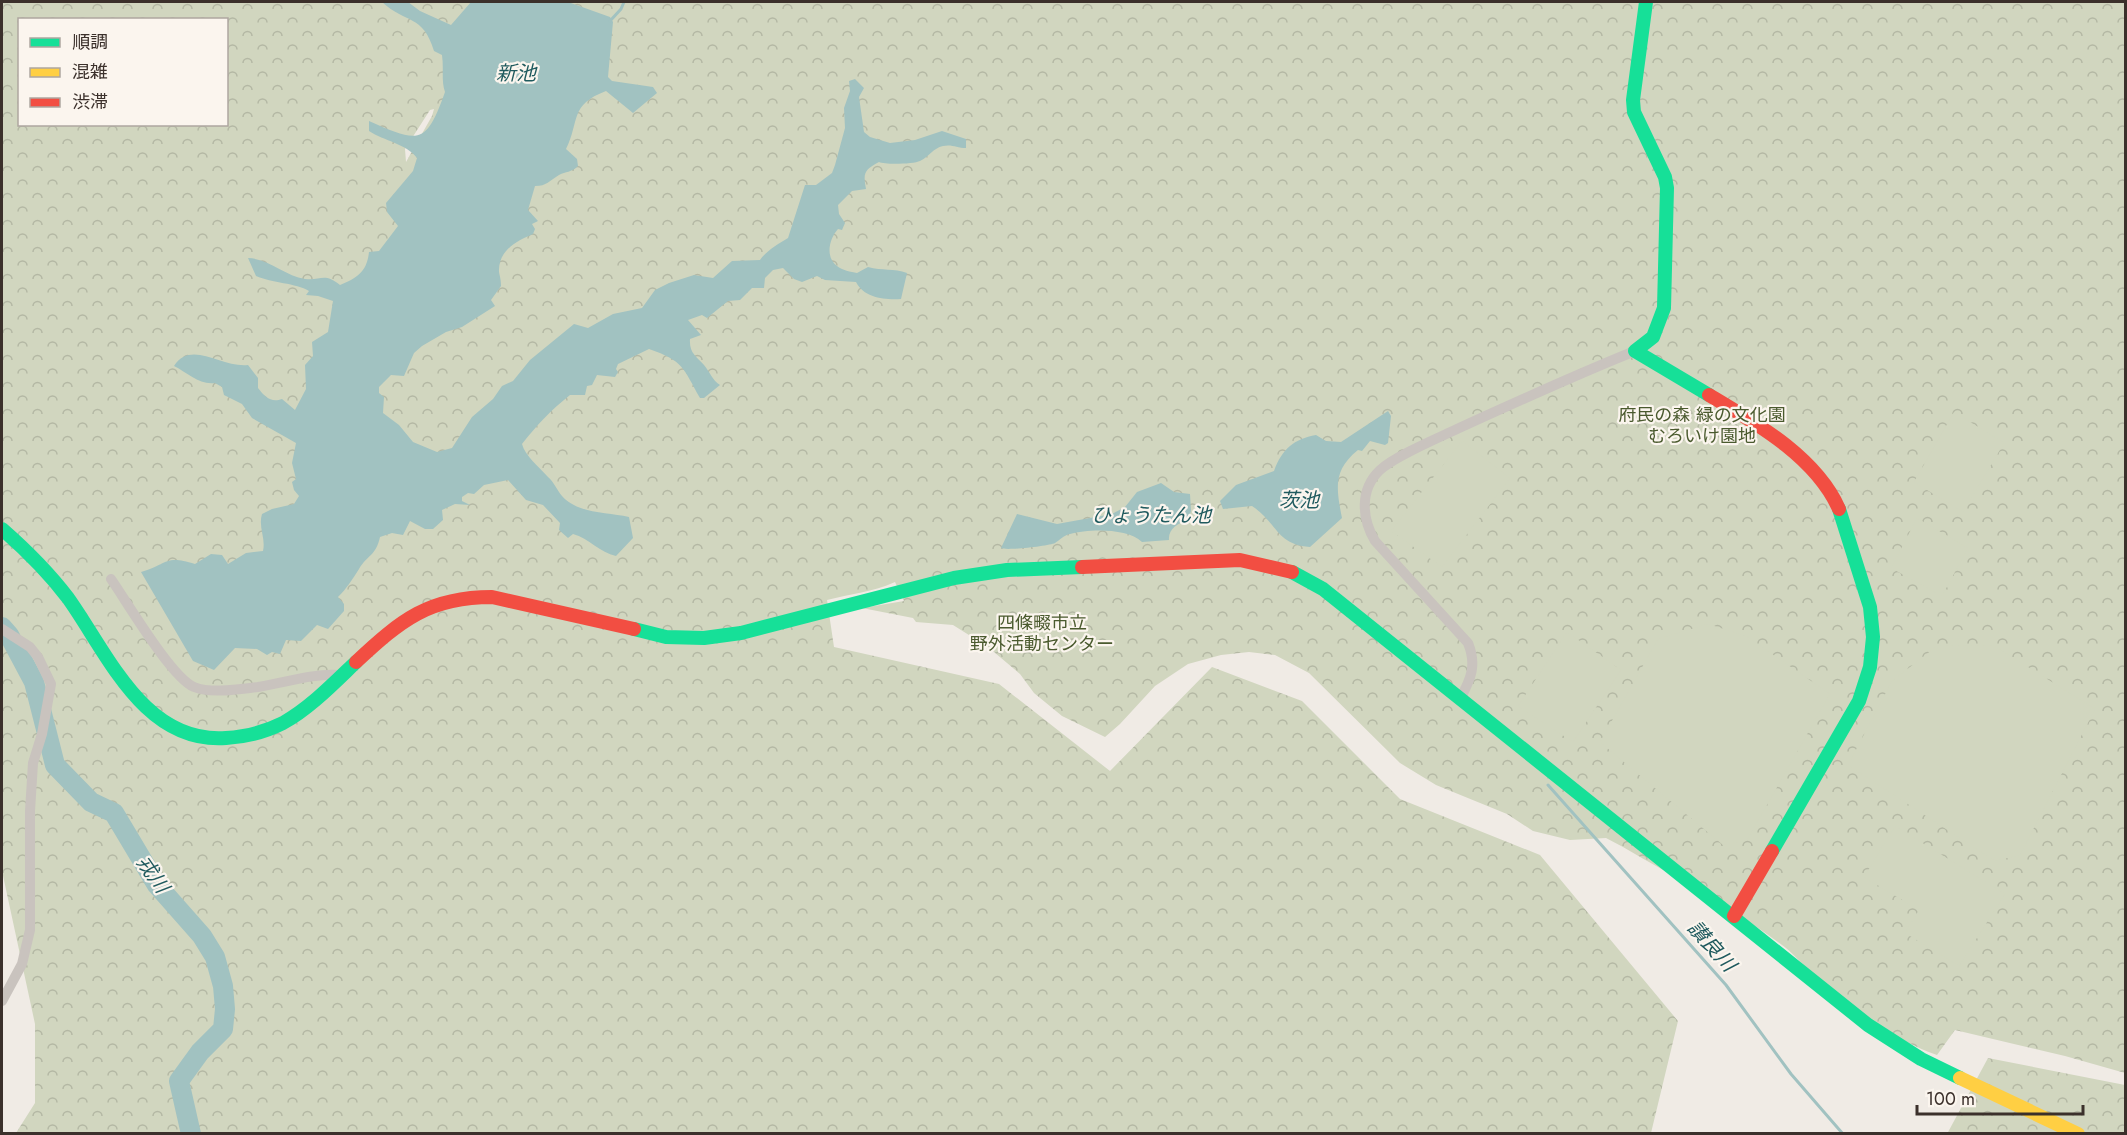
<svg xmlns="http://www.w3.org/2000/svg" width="2127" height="1135" font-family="Jost,'Noto Sans JP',sans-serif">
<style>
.forest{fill:url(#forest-crowns);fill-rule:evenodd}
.garden{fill:#d1d6bf}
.water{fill:#a1c2c1}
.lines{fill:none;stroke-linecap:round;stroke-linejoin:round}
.stream{stroke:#a1c2c1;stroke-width:3}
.river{stroke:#a1c2c1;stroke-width:20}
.street{stroke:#c9c3be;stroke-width:10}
.fast{stroke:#16e098;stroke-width:14}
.slow{stroke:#ffcf43;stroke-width:14}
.jam{stroke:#f24e42;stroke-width:14}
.labels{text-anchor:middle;stroke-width:4.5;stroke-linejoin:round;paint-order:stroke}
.park-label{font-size:18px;fill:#4a5a2e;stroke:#fbf5ee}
.water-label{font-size:20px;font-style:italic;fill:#1f5a5e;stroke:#fbf5ee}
</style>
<defs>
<pattern id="forest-crowns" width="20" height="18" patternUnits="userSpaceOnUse" patternTransform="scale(1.5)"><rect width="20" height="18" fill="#d1d6bf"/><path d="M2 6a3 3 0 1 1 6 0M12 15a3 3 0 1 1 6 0" fill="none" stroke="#b4b8a4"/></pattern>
</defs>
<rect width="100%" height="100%" fill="#f0ebe5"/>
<!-- forest -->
<path class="forest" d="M 2,2 L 2125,2 L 2125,1073 L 2065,1056 L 1955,1030 L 1937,1055 C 1888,1038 1848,1003 1809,970 C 1800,962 1792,952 1782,945 C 1733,908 1676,878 1623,847 L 1606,838 L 1570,840 L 1533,831 L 1507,814 L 1436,785 L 1400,763 L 1309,673 L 1275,655 L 1249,652 L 1221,655 L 1188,664 L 1155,686 L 1120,724 L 1105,737 L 1062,716 L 1034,693 L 1020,674 L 988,647 L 953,625 L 916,622 L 913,618 L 862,608 L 904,601 L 895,582 C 873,592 850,594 827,600 L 834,647 L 999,684 L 1110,771 L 1212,667 L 1302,701 L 1400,799 L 1540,855 L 1678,1021 L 1651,1133 L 16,1133 L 35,1103 L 35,1024 L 2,871 ZM 20,20 L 226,20 L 226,124 L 20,124 ZM 434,109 L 432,116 L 406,162 L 405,149 L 430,110 Z
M 1988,1058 L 2125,1085 L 2125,1133 L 1947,1134 Z"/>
<!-- garden -->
<path class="garden" d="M 1954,412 L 2004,443 L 1963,512 L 1914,482 Z
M 1462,441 L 1510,478 L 1442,567 L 1391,531 Z
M 1917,518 L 1968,548 L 1942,596 L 1891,568 Z
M 1708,624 L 1746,636 L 1830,694 L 1747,840 L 1723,845 L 1600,742 L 1658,639 Z
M 1567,632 L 1621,670 L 1573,742 L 1518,706 Z
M 1993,645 L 2095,709 L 2020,855 L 1995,861 L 1848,765 L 1892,681 L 1937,646 Z
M 1895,826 L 2005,894 L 1959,966 L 1905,933 L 1919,910 L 1864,877 Z"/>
<!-- water -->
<path class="water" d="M 382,2 L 408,2 L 420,11 L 451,25 L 471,2 L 568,2 L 610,17 L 613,22 L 608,77 L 612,81 L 653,87 L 657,93 L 633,113 L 606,91 C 569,105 580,121 566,149 L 577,159 L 578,166 C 571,173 566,171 559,175 C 549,181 547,186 535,186 L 528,210 L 538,221 L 532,224 L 535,229 L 533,234 C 517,241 498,250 499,272 C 500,277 501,280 501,286 L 491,300 L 495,306 L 462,327 L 446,332 L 422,346 L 414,353 L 404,376 L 391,375 L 379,387 L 379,393 L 384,397 L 383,413 L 399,425 L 413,442 L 437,452 L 452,448 L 472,417 L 493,399 L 502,386 L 513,381 L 530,360 L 574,324 L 588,328 L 613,314 L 642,308 L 655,290 L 669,283 L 694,275 L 713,278 L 732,261 L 760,260 C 766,251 778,244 788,238 L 805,185 L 816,185 L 832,173 L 835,165 L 845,128 L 844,108 L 850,91 L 849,81 L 855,79 L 864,88 L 859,97 L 864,132 L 870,137 L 890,143 L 915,140 L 942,131 L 966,139 L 966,148 C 957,148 952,144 943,146 C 933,148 929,157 920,161 C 914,164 885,165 879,162 C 864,170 863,173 866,189 L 852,191 L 838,205 L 839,214 L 845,223 L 842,230 L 838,229 C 829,239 825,257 837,266 C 842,270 851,272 857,273 L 868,267 C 882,271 894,268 907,273 L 901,299 C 885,300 864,298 856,282 L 825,280 L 817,276 L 802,282 L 794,279 L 783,268 L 773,270 L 765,278 L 764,288 L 752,288 L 740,300 L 728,301 L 707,318 L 702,315 L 688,320 L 701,335 L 690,339 C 689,353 696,356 704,365 C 710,372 712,380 720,385 L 704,398 L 700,398 C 683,368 684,361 649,349 L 618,364 L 616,369 L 618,372 L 615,377 L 597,375 L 592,385 L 587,386 L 585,395 L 570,395 C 551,410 537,425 522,444 C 525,456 539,467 548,477 C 554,482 557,490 562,496 C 578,514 607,512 629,517 L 633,538 L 616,556 C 600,553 589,538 573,534 L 568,538 L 559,530 L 560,523 L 543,505 L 526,500 L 508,480 L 484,485 L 474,494 L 468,493 L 462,497 L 462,501 L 470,505 L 455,504 L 442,510 L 443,520 L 433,529 L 425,529 L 410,521 L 403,535 L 392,533 L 380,537 C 376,556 367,555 359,569 C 352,580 347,588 338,597 L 344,604 L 344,611 L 328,629 L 317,625 L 301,641 L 286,640 L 280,654 L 272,652 L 267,655 L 257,649 L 235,648 L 214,670 L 193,661 L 141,572 C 167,565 164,554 195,564 L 211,554 L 222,555 L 228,564 L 246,553 L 263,551 C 266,538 258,527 262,514 L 272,509 L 294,504 L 299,496 L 294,490 L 292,482 L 296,479 L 292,463 L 296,443 L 252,418 L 242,404 L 224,395 L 222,387 L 215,383 C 199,385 188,373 174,366 C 191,339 222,368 248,365 L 258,378 L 258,388 C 265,397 271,403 282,399 L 295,410 L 306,389 L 305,365 L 313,356 L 312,342 L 328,332 L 333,301 L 318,296 L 306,295 L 309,291 C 296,283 272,283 256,276 L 248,258 C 270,259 285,276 305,279 C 321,281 324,272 340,285 C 357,278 367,272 369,252 L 379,251 L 398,226 L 387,212 L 386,203 L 413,171 L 417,158 C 407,144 384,141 369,131 L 369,121 C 419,143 426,146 445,92 C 441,81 444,68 442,55 L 434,51 C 423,14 406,24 382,2 Z
M 1388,411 L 1391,416 L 1388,443 L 1385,445 L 1370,441 L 1362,451 L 1358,450 C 1333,470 1336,488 1342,518 L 1310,547 C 1276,545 1277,522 1252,506 L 1223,509 L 1220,501 L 1236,485 L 1274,471 C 1282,449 1294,439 1316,435 L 1326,441 L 1341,442 Z
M 1161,483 L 1174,492 L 1190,494 L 1191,511 L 1188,520 C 1178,523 1168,529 1169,540 L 1142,542 C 1127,528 1089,529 1070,534 C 1064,535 1060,540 1055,543 C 1049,546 1005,551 1001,548 L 1017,514 L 1057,524 L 1112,514 L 1125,507 L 1137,492 Z"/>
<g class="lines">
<!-- stream -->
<path class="stream" d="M 610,21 L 621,9 L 624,2
M 1548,785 L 1726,985 L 1791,1074 L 1843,1134"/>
<!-- river -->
<path class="river" d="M 2,627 L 9,635 L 34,682 L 55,765 L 91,802 L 114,813 L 157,885 L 202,936 L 215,957 L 223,986 L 225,1009 L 223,1029 L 200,1052 L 179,1081 L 191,1134"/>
<!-- street -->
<path class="street" d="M 111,579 C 127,602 171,677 194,687 C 211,694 240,689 258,687 C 285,683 312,673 339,675
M 2,629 L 30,647 L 38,657 L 51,684 L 42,734 L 33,763 L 30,811 L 30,930 L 22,964 L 2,1001
M 1460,699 C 1471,679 1477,665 1468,643 L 1375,541 C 1362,519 1359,490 1380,470 C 1395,456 1438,438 1457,429 C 1516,402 1575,375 1635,351"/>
<!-- fast -->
<path class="fast" d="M 1646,2 L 1633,100 L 1634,112 L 1665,177 L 1667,188 L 1664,308 L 1653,337 L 1635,351 L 1709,395
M 2,529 C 26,550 49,573 68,598 C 108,654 144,744 226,738 C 245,737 265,732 283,723 C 310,708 334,683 356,662
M 1292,572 L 1323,589 L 1868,1025 L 1921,1059 L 1960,1078
M 634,629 L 666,637 L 704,638 L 741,633 L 954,578 L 1007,570 L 1082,567
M 1772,851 L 1859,701 L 1870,667 L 1873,637 L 1870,607 L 1839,509"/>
<!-- slow -->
<path class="slow" d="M 1960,1078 L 2078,1134"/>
<!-- jam -->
<path class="jam" d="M 1709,395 C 1756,423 1816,457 1839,509
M 1082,567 L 1240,560 L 1292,572
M 356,662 C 401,620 429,597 492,597 L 634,629
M 1734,916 L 1772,851"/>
</g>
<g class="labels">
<!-- park labels -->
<g class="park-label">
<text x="1702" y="421">府民の森 緑の文化園<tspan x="1702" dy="21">むろいけ園地</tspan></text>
<text x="1042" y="629">四條畷市立<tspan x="1042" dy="21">野外活動センター</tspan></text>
</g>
<!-- water labels -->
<g class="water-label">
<text x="516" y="80">新池</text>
<text x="1299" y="507">茨池</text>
<text x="1151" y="522">ひょうたん池</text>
<text transform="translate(153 874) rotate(55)" y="7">戎川</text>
<text transform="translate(1712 946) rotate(48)" y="7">讃良川</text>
</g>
</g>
<!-- border -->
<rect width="2127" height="1135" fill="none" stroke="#3b302b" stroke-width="6"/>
<!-- legend -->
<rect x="18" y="18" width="210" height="108" fill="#fbf5ee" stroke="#aea6a0" stroke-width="1.5"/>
<rect x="30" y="38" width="30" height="9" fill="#16e098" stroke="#aea6a0" stroke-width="1.5"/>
<text x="72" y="48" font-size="18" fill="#3b302b">順調</text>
<rect x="30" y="68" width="30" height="9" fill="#ffcf43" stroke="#aea6a0" stroke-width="1.5"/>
<text x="72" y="78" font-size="18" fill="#3b302b">混雑</text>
<rect x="30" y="98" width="30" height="9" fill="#f24e42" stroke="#aea6a0" stroke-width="1.5"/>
<text x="72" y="108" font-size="18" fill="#3b302b">渋滞</text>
<!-- scale -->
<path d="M1917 1105v9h166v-9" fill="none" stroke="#3b302b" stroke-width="3"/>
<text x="1926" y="1105" font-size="18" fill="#3b302b" stroke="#fbf5ee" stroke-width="4.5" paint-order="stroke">100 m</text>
</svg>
